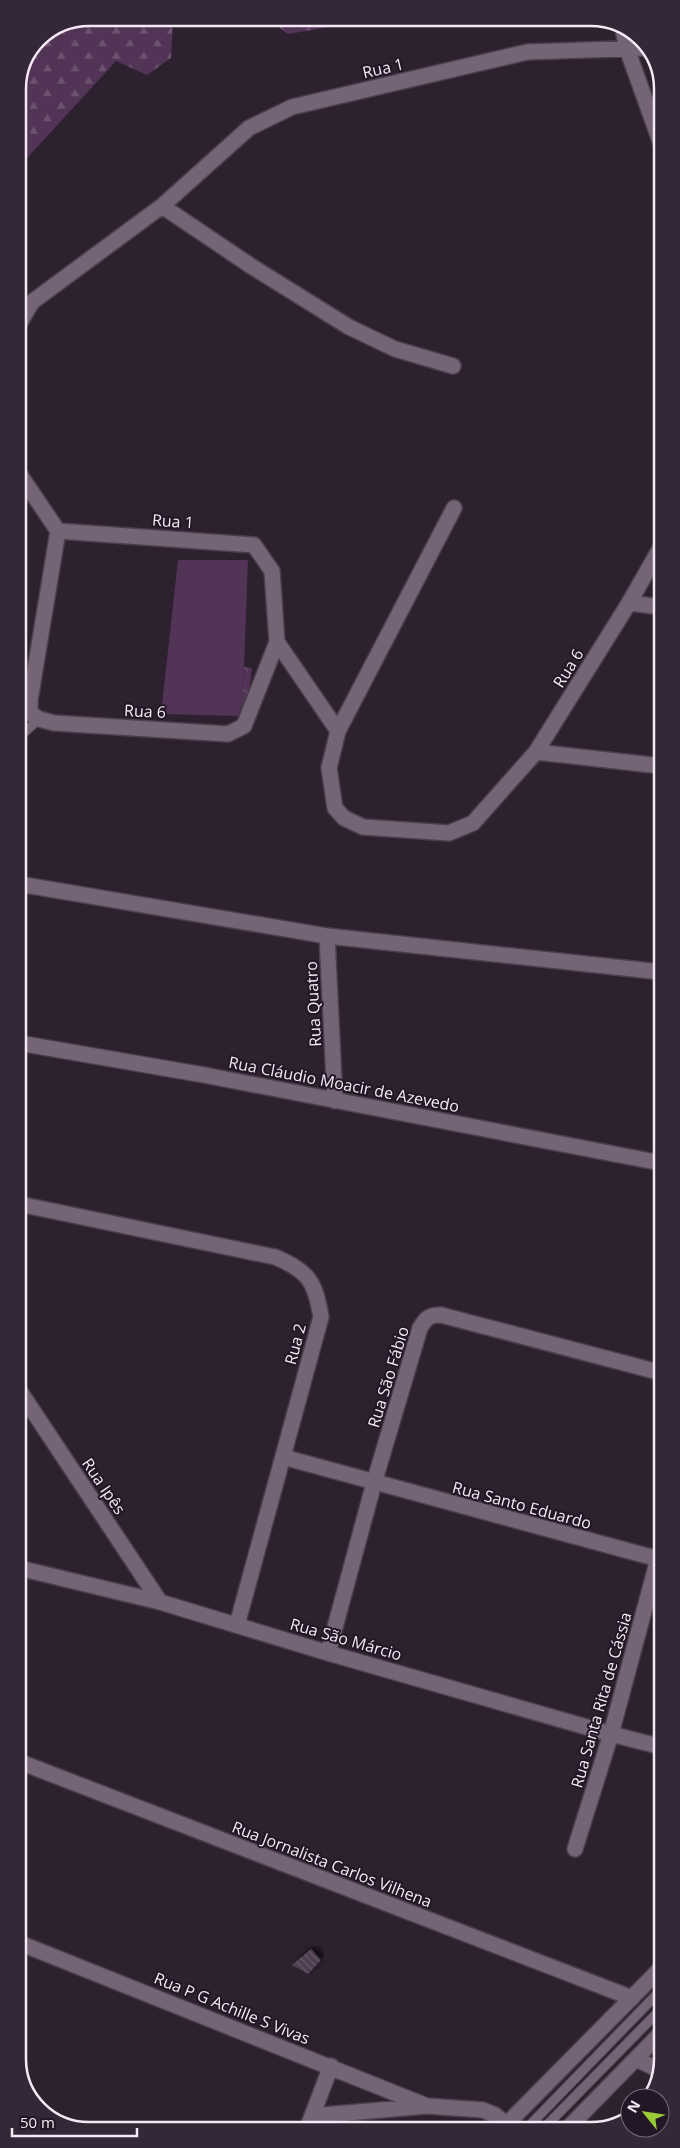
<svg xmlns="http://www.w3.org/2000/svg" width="680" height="2148" font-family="'Open Sans',sans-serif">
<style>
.forest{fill:url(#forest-firs)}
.park{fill:url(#park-crowns)}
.garden{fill:#523456}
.building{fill:url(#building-back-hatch);filter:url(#shadow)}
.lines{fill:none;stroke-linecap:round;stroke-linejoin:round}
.service-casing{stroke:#4b3f4c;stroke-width:11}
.minor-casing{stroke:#4b3f4c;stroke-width:18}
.secondary-casing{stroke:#4b3f4c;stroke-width:18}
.service{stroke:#746476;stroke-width:9}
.minor{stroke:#746476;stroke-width:15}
.secondary{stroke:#746476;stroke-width:15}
.labels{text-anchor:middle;stroke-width:4;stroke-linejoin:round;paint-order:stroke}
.street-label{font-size:16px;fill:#f4eaf5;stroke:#231626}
.rim{fill:none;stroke:#f4eaf5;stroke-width:2.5}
</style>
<defs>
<pattern id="forest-firs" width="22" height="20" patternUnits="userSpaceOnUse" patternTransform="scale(1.25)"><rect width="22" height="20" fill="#523456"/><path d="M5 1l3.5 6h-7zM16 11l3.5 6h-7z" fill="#6c526f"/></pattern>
<pattern id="park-crowns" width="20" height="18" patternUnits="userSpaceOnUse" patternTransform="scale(1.25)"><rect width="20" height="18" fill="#523456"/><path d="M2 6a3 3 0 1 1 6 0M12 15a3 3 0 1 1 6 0" fill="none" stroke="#6c526f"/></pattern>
<pattern id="building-back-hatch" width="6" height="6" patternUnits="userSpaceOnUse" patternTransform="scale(1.25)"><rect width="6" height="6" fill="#4d3e4f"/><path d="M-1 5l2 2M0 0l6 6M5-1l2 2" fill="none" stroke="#675a69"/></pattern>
<filter id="shadow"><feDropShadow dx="4.5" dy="-4.5" stdDeviation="2.5" flood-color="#0009"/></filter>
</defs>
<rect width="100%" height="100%" fill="#2d202f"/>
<!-- forest -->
<path class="forest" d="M 89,18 L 173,18 L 171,58 L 147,75 L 116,61 L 18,168 L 18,85 L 39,38 Z
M 266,18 L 362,18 L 354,23 L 288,34 Z"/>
<!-- park -->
<path class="park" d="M 244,667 L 252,668 L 246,715 L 240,716 Z"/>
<!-- garden -->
<path class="garden" d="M 178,560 L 248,560 L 244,667 L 240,716 L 161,714 Z"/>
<!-- building -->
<path class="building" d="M 311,1949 L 321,1960 L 308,1974 L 292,1965 Z"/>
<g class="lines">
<!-- service casing -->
<g class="service-casing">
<path id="service" d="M 18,738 L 39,719
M 527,2128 L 662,1989
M 544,2128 L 662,2008"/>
</g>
<!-- minor casing -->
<g class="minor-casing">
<path id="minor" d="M 623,29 L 627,49 L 660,141
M 162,206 L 251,266 L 349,327 L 395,349 L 453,366
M 18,326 L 32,302 L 162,206 L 249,128 L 292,107 L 527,52 L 646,48
M 18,472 L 58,531 L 254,545 L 272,571 L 277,642
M 58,531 L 30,700 L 30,713 L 39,719 L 54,723 L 228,734 L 244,726 L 277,642 L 338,731 L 329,768 L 335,808 L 344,818 L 363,827 L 449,833 L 473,823 L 536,752 L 629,603 L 661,547
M 629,603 L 661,607
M 338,731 L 454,508
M 536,752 L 661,766
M 19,884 L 327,936 L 661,972
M 327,936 L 335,1101
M 19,1043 L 204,1075 L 661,1163
M 19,1204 L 275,1257 C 309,1271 315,1282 321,1317 L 237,1625
M 19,1390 L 160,1602
M 283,1457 L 662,1560
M 19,1568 L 160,1602 L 328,1653 L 611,1734 L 662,1747
M 328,1653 L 374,1483 L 420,1328 C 426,1318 429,1315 441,1315 L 662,1373
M 20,1762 L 632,1998
M 575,1849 L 611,1734 L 658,1559
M 20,1947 L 24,1945 L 32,1948 L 427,2106
M 636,2059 L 659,2070
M 312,2116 L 427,2106 L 483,2110 L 495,2115 L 506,2124
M 307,2129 L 331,2066"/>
</g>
<!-- secondary casing -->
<g class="secondary-casing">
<path id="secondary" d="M 568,2128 L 662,2032
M 502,2129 L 662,1967"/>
</g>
<!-- service -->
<use href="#service" class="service"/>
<!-- minor -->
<use href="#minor" class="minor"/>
<!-- secondary -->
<use href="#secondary" class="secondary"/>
</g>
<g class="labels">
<!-- street labels -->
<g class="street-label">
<text transform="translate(383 68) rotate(-13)" y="6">Rua 1</text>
<text transform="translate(173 521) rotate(4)" y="6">Rua 1</text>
<text transform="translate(568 668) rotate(-58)" y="6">Rua 6</text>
<text transform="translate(145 711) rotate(3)" y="6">Rua 6</text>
<text transform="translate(313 1004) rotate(-93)" y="6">Rua Quatro</text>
<text transform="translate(344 1084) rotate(11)" y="6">Rua Cláudio Moacir de Azevedo</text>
<text transform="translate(295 1344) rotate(-75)" y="6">Rua 2</text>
<text transform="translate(388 1377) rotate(-73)" y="6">Rua São Fábio</text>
<text transform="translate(104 1486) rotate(56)" y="6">Rua Ipês</text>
<text transform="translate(522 1505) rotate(15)" y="6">Rua Santo Eduardo</text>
<text transform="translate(346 1639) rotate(16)" y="6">Rua São Márcio</text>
<text transform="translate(601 1700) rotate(-74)" y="6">Rua Santa Rita de Cássia</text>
<text transform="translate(332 1864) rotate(21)" y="6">Rua Jornalista Carlos Vilhena</text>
<text transform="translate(232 2008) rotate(22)" y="6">Rua P G Achille S Vivas</text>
</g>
</g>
<!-- crop -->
<path d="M0 0H680V2148H0ZM89 26H591A63 63 0 0 1 654 89V2059A63 63 0 0 1 591 2122H89A63 63 0 0 1 26 2059V89A63 63 0 0 1 89 26Z" fill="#342737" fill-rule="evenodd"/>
<path class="rim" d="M89 26H591A63 63 0 0 1 654 89V2059A63 63 0 0 1 591 2122H89A63 63 0 0 1 26 2059V89A63 63 0 0 1 89 26Z"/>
<!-- north arrow -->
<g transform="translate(645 2113) rotate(300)"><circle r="24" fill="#231626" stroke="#776b79"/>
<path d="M0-4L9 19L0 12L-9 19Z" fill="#99cb36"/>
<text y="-8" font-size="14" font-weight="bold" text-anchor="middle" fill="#f4eaf5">N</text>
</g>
<!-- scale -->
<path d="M12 2128v8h125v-8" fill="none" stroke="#f4eaf5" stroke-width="2.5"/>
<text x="20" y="2128" font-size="15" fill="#f4eaf5" stroke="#231626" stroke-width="4" paint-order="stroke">50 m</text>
</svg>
